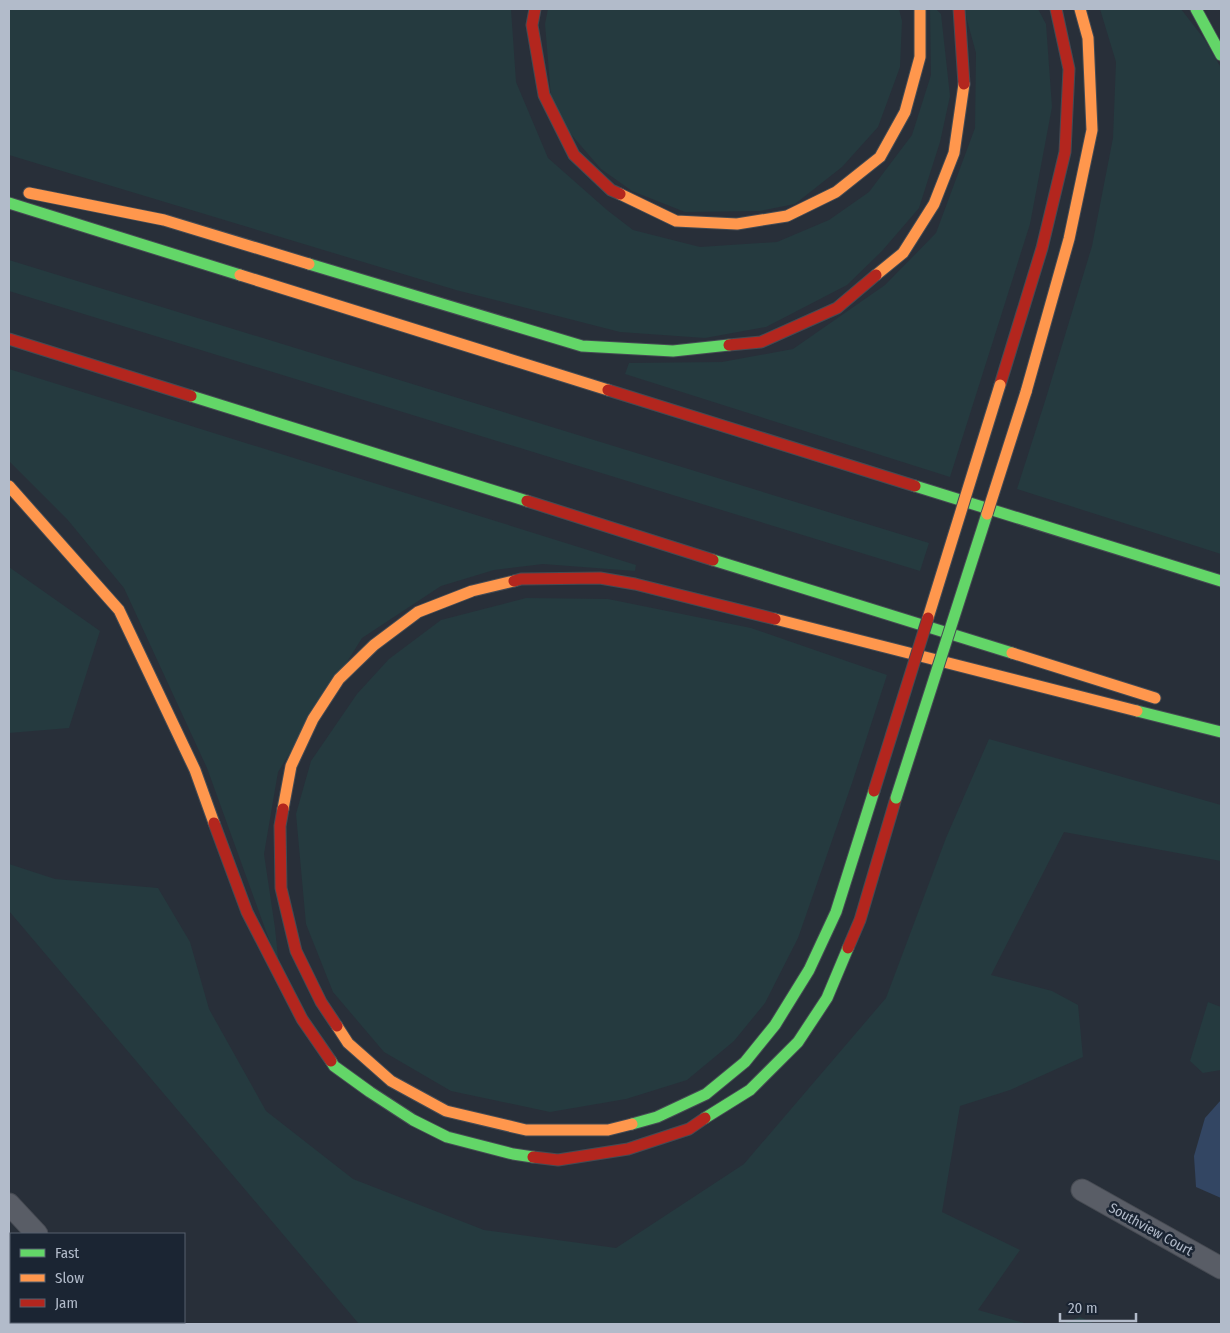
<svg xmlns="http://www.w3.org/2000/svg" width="1230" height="1333" font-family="'Fira Sans Condensed',sans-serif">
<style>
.green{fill:#253a3f}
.water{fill:#334663}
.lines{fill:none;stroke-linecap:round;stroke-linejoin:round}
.street-casing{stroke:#474b53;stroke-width:23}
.fast-casing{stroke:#454b53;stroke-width:13}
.slow-casing{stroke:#454b53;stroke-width:13}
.jam-casing{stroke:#454b53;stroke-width:13}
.street{stroke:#595d66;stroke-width:21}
.fast{stroke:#63d668;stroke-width:11}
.slow{stroke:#ff974d;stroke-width:11}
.jam{stroke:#b3261e;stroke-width:11}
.fast-bridge-casing{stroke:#454b53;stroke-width:13;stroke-linecap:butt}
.slow-bridge-casing{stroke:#454b53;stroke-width:13;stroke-linecap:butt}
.jam-bridge-casing{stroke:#454b53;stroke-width:13;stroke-linecap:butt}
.fast-bridge{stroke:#63d668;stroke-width:11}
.slow-bridge{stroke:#ff974d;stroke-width:11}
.jam-bridge{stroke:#b3261e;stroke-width:11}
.labels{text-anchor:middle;stroke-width:5;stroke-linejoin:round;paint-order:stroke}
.street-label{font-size:14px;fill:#b2bbca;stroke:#1b2533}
</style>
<rect width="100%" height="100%" fill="#282f39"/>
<!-- green -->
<path class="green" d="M 9,9 L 511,9 L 516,82 L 548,158 L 607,210 L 633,230 L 700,247 L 777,242 L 829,220 L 869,192 L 912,135 L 931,75 L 930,9 L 936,9 L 941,14 L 950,96 L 940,142 L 919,208 L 882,251 L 847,285 L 766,327 L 705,338 L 620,332 L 456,290 L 9,155 Z
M 548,9 L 899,9 L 902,21 L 900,67 L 878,127 L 842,167 L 795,204 L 760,211 L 685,212 L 632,191 L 601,169 L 569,132 L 551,97 L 545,24 Z
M 964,9 L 1038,9 L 1046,24 L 1052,107 L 1030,224 L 950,477 L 625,374 L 629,363 L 722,362 L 793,349 L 885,285 L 936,233 L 975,128 L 976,53 Z
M 1100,9 L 1181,9 L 1205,40 L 1221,68 L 1221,554 L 1017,489 L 1046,398 L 1092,246 L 1113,138 L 1116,62 Z
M 9,260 L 929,543 L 920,571 L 9,291 Z
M 9,369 L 636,565 L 635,571 L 543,564 L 494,570 L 441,586 L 362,638 L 278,772 L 264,854 L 275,928 L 279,967 L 207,768 L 124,588 L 67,519 L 9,461 Z
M 9,567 L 100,631 L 69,728 L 9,733 Z
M 526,598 L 608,599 L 751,628 L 887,675 L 852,783 L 798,938 L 765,1003 L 734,1041 L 687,1080 L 626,1099 L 550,1112 L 451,1091 L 384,1052 L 333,992 L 306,924 L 296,814 L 311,761 L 357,694 L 389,659 L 441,620 Z
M 989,739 L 1221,805 L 1221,861 L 1064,832 L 991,975 L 1052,991 L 1078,1005 L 1083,1057 L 1010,1090 L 960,1106 L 942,1212 L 1020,1250 L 978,1310 L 1028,1324 L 359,1324 L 9,911 L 9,864 L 55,879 L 158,888 L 190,942 L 209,1009 L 266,1111 L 353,1179 L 484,1230 L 616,1248 L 744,1164 L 886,998 L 946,838 Z
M 1208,1002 L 1221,1007 L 1221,1070 L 1203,1073 L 1190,1061 Z
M 1080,1317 L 1095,1324 L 1062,1324 Z"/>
<!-- water -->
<path class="water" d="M 1221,1100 L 1221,1198 L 1196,1187 L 1194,1156 L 1205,1118 Z"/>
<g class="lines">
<!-- street casing -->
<g class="street-casing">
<path id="street" d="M 1082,1190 L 1221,1268
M 9,1204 L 37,1234
M 118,1322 L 120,1324"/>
</g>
<!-- fast casing -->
<g class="fast-casing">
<path id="fast" d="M 1196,9 L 1221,55
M 9,203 L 240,275
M 309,264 L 582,346 L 673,351 L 729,345
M 191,396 L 527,501
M 915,486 L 1221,581
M 713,560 L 1012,653
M 1137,711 L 1221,732
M 331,1061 L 334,1066 L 370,1092 L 413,1120 L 447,1137 L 513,1154 L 533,1157
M 705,1118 L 750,1090 L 798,1042 L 827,998 L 848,948
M 632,1124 L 657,1117 L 706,1094 L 745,1062 L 775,1025 L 809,970 L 836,912 L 874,791"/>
</g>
<!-- slow casing -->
<g class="slow-casing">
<path id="slow" d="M 29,193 L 164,220 L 309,264
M 620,194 L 676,221 L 737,224 L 787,216 L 836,192 L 880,157 L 905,112 L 920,57 L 920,9
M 240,275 L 608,390
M 876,275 L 903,253 L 934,204 L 954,153 L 964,84
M 1026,392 L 1069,239 L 1092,130 L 1088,38 L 1080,9
M 9,486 L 119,610 L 195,770 L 214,823
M 775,619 L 1137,711
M 1012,653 L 1155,698
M 283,809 L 291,766 L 313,719 L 339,679 L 374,645 L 418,612 L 472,591 L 514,581
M 337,1026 L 348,1043 L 391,1081 L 446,1111 L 526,1130 L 608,1130 L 632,1124"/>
</g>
<!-- jam casing -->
<g class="jam-casing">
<path id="jam" d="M 535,9 L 532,25 L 544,95 L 574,155 L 611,190 L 620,194
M 959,9 L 964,84
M 9,339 L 191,396
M 729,345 L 761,342 L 837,308 L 876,275
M 1000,385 L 1042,248 L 1065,152 L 1069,69 L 1056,9
M 608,390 L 915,486
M 527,501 L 713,560
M 514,581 L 521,579 L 600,578 L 635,584 L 775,619
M 283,809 L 280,826 L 281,888 L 296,951 L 321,1002 L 337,1026
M 214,823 L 247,912 L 302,1019 L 331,1061
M 848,948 L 860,920 L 896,798
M 533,1157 L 558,1160 L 628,1149 L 689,1129 L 705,1118"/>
</g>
<!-- street -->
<use href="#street" class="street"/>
<!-- fast -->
<use href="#fast" class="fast"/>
<!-- slow -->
<use href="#slow" class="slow"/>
<!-- jam -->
<use href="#jam" class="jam"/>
<!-- fast-bridge casing -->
<g class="fast-bridge-casing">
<path id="fast-bridge" d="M 896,798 L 987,514"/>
</g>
<!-- slow-bridge casing -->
<g class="slow-bridge-casing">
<path id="slow-bridge" d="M 987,514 L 1026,392
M 928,618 L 1000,385"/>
</g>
<!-- jam-bridge casing -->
<g class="jam-bridge-casing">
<path id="jam-bridge" d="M 874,791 L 928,618"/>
</g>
<!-- fast-bridge -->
<use href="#fast-bridge" class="fast-bridge"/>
<!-- slow-bridge -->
<use href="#slow-bridge" class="slow-bridge"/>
<!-- jam-bridge -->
<use href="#jam-bridge" class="jam-bridge"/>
</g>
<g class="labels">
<!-- street labels -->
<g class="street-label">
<text transform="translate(1151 1229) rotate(29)" y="5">Southview Court</text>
</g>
</g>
<!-- border -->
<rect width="1230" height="1333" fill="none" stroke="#b2bbca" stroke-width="20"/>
<!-- legend -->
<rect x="10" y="1233" width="175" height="90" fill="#1b2533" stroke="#57616f"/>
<rect x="20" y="1249" width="25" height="8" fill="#63d668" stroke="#57616f"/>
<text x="55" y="1258" font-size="15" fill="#b2bbca">Fast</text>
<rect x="20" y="1274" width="25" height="8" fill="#ff974d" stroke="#57616f"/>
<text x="55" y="1283" font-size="15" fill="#b2bbca">Slow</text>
<rect x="20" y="1299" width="25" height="8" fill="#b3261e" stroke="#57616f"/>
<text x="55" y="1308" font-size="15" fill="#b2bbca">Jam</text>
<!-- scale -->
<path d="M1060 1313v8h76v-8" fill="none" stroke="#b2bbca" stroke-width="2.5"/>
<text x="1068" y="1313" font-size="15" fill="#b2bbca" stroke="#1b2533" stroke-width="4" paint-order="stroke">20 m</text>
</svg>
